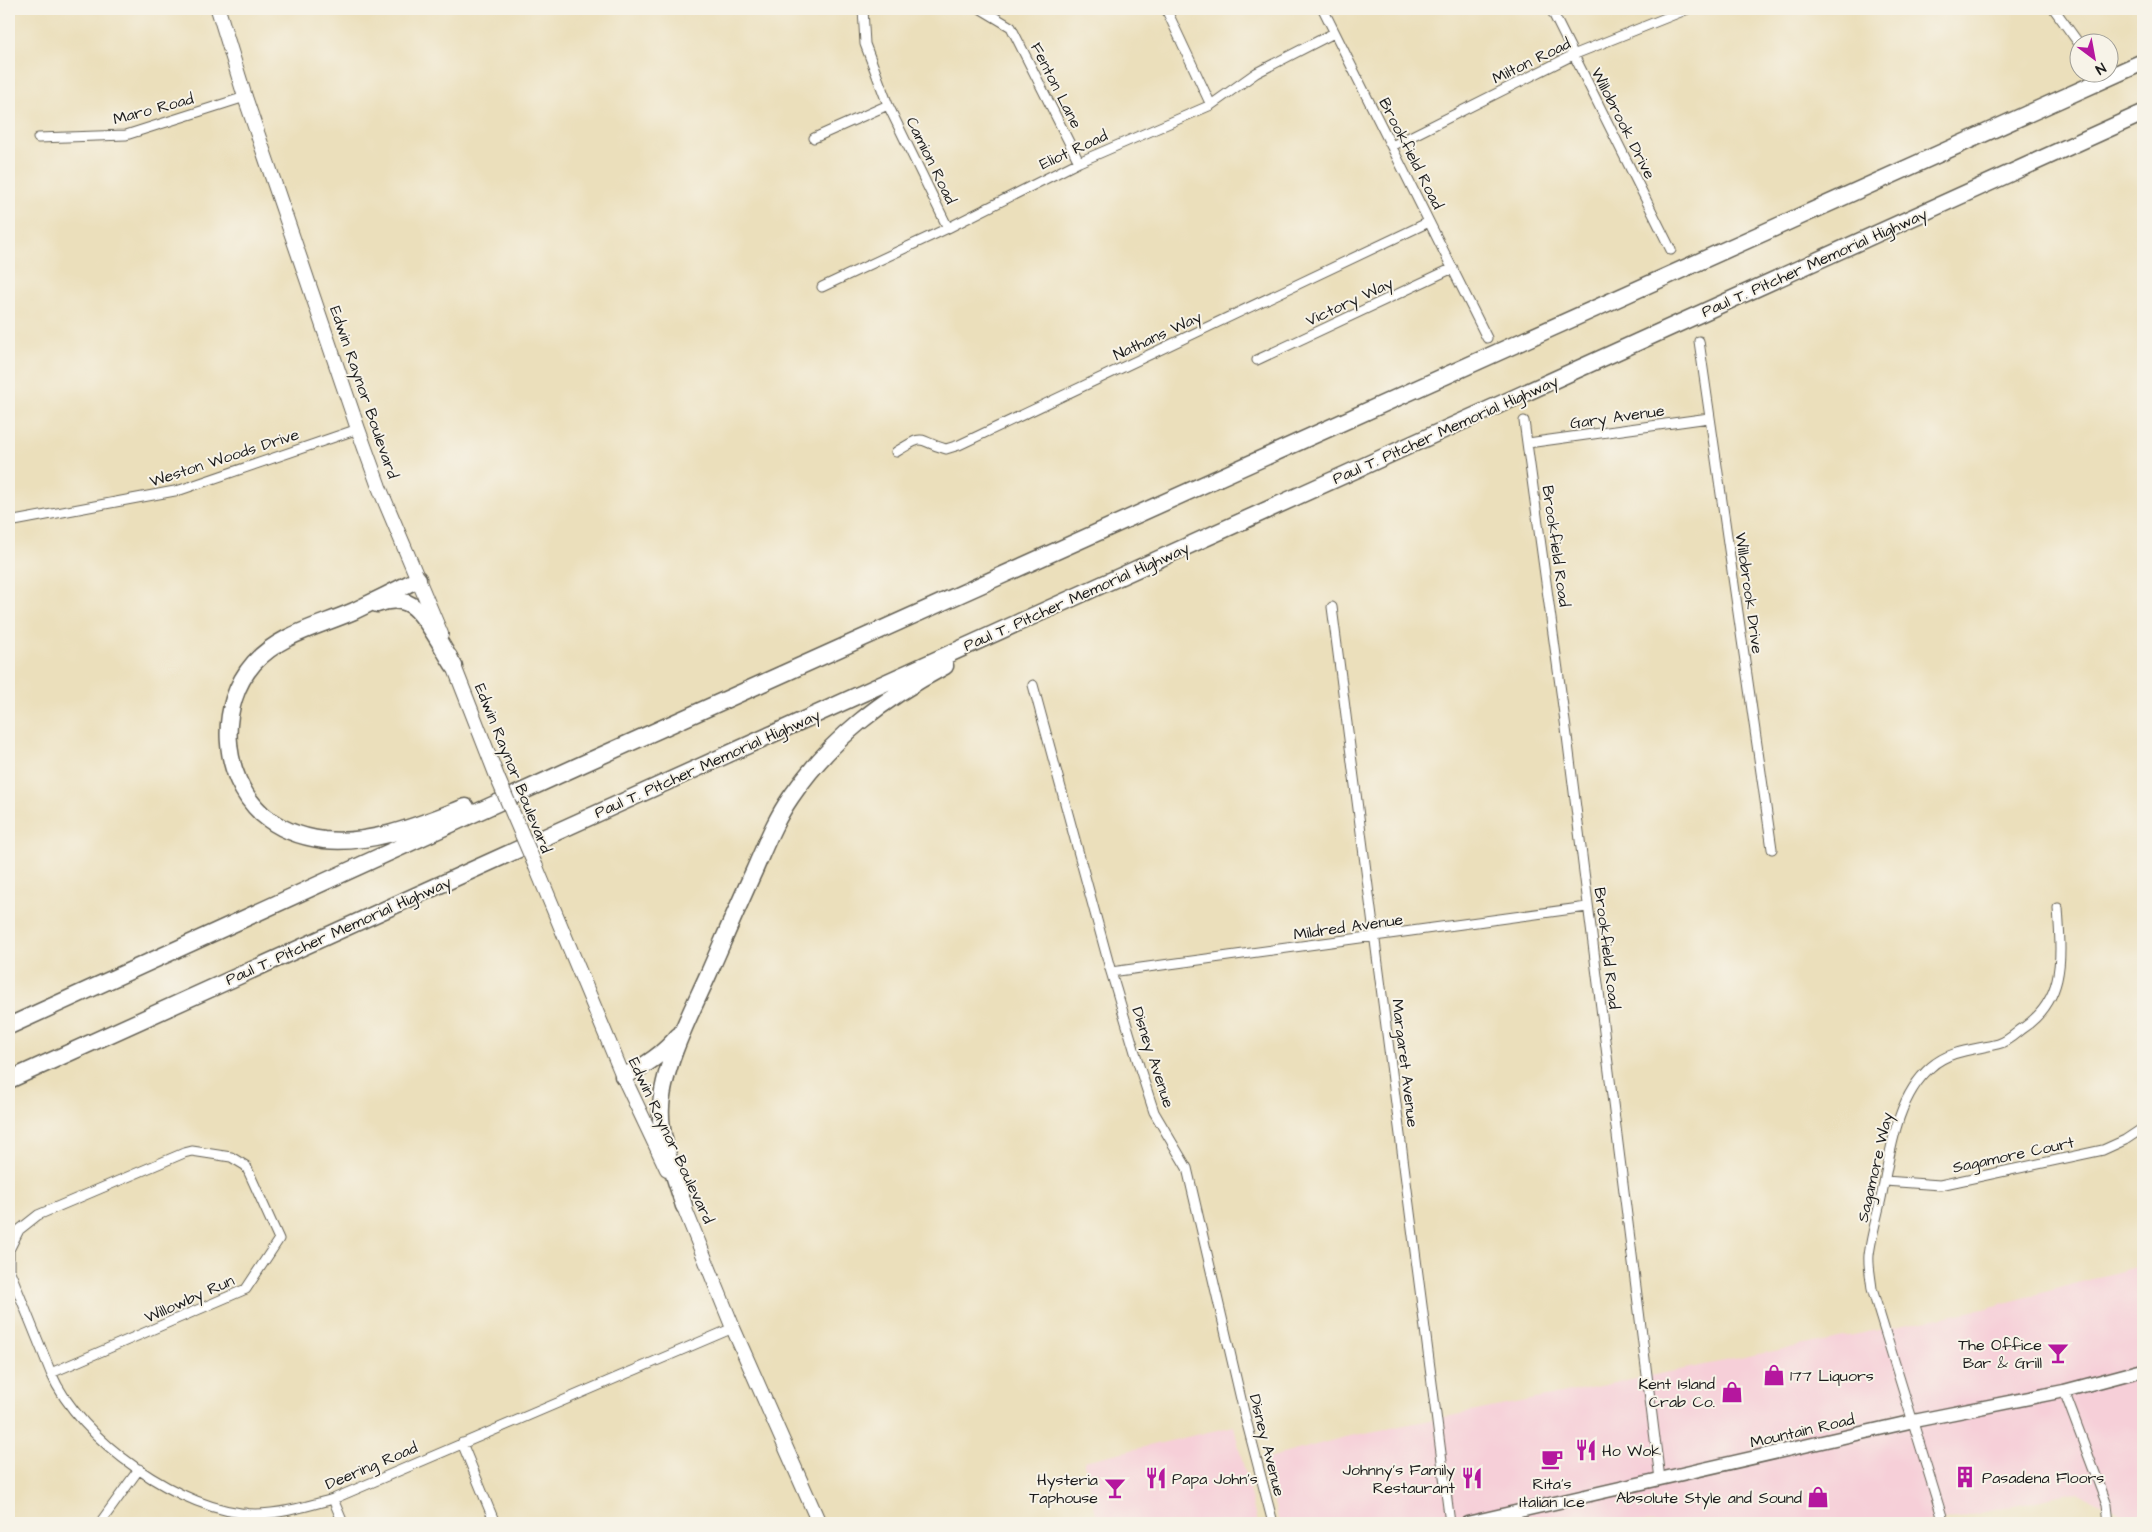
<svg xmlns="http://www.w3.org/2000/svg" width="2152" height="1532" font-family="'Architects Daughter',sans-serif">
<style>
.built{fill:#f6cfd8}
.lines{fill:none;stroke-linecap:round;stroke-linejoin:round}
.street-casing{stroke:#646054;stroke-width:11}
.secondary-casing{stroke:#646054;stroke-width:15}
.primary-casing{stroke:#646054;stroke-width:16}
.highway-casing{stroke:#646054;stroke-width:19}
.street{stroke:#fff;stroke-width:9}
.secondary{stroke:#fff;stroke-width:12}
.primary{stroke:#fff;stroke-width:14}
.highway{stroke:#fff;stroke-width:16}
.primary-bridge-casing{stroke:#646054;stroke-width:16;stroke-linecap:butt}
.primary-bridge{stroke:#fff;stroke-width:14}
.labels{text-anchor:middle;stroke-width:4;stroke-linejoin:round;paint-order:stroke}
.street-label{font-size:16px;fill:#1c1c1c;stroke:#f7f3e8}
.poi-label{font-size:16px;fill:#1c1c1c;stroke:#f7f3e8;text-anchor:end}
</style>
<rect width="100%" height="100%" fill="#f7f3e8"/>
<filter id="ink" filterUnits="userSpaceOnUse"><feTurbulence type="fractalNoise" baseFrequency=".02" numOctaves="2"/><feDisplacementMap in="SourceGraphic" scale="10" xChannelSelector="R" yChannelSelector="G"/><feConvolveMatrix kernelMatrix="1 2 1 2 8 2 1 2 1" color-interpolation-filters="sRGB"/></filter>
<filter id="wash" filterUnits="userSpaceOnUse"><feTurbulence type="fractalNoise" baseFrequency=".0096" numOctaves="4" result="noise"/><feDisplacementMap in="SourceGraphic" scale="20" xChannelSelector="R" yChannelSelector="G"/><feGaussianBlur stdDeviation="1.12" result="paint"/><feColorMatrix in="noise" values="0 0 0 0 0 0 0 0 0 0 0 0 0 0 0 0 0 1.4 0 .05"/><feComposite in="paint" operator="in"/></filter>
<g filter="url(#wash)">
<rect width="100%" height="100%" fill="#ebdfbb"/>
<!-- built -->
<path class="built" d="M 2143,1265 L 2143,1521 L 2141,1522 L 2078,1492 L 1936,1523 L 1279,1523 L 1264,1459 L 1345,1437 L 1983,1309 Z
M 1234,1426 L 1257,1523 L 1098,1523 L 1084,1461 Z"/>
</g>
<g filter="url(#ink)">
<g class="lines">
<!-- street casing -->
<g class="street-casing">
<path id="street" d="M 863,9 L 865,44 L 888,105 L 948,228
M 981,9 L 1011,27 L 1079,162
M 1166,9 L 1211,105
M 1323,9 L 1487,338
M 1551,9 L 1671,250
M 2054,9 L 2080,45
M 38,138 L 126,135 L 245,97
M 814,138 L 888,105
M 1392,146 L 1573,55 L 1688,9
M 822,287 L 948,228 L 1079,162 L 1211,105 L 1256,73 L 1334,33
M 1699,341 L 1772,849
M 1257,360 L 1453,268
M 1524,421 L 1567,736 L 1660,1479
M 1528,443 L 1709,418
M 896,452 C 928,432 916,441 946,449 L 959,445 L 1429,222
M 9,522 L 180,490 L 358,429
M 1332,607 L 1450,1523
M 1033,685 L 1111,972 L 1140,1069 L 1154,1112 L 1187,1168 L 1244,1412 L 1273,1523
M 1111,972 L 1587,907
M 1885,1181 L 1940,1185 L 2103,1150 L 2125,1140 L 2143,1128
M 9,1250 L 19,1230 L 38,1215 L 184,1153 L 192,1151 L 231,1157 L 246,1166 L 279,1239 L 246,1289 L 51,1373 L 9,1269 L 9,1251
M 51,1373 C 79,1439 182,1513 255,1514 C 282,1514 307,1506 333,1499 L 733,1328
M 2064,1391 L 2107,1505 L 2109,1523
M 462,1443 L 495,1523
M 333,1499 L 343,1523
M 100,1523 L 139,1469
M 244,1523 L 245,1513
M 1944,1523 L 1872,1289 C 1871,1278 1868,1266 1869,1255 C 1871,1238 1876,1220 1880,1203 C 1890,1158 1894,1099 1931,1067 C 1950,1050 1974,1050 1998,1044 C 2006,1042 2014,1035 2020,1030 C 2067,1000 2061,956 2058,908"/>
</g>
<!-- secondary casing -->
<g class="secondary-casing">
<path id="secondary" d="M 1467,1523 L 1914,1421 L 2064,1391 L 2143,1370"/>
</g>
<!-- primary casing -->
<g class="primary-casing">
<path id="primary" d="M 218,9 L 245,97 L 358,429 L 379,487 L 441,634
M 450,656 L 498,779
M 536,867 L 623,1076 L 667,1169
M 680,1197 L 733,1328 L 819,1523"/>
</g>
<!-- highway casing -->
<g class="highway-casing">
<path id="highway" d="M 418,579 C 397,590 375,601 354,611 C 320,626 280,634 254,663 C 217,705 221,776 262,814 C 279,829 301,837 324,840 C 373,845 421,824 466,807
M 377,604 C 388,600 401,599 411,605 C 425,613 444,651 454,666
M 9,1026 L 576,767 L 2143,62
M 623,1076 C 644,1067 663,1054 678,1036
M 9,1080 L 2143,113
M 684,1206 C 675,1175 659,1139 661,1107 C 663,1066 691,1013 708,975 C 723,941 738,906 754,871 C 765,846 775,820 791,797 C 831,738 883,699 945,666"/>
</g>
<!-- street -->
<use href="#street" class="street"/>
<!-- secondary -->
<use href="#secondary" class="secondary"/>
<!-- primary -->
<use href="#primary" class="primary"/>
<!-- highway -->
<use href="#highway" class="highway"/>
<!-- primary-bridge casing -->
<g class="primary-bridge-casing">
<path id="primary-bridge" d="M 498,779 L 536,867"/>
</g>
<!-- primary-bridge -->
<use href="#primary-bridge" class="primary-bridge"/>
</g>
</g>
<!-- icons -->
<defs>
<g id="bar-bare" transform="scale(1.725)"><path d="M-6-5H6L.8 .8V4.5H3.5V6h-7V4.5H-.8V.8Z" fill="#b5179e" stroke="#f7f3e8" stroke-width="2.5" paint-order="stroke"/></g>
<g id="shop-bare" transform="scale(1.725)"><path d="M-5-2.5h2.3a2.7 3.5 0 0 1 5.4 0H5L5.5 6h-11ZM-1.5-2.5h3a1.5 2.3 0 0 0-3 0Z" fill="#b5179e" stroke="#f7f3e8" stroke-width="2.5" paint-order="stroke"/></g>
<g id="restaurant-bare" transform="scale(1.725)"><path d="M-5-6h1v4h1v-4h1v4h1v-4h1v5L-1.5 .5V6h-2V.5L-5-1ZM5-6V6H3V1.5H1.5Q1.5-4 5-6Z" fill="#b5179e" stroke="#f7f3e8" stroke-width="2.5" paint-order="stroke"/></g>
<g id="cafe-bare" transform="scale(1.725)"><path d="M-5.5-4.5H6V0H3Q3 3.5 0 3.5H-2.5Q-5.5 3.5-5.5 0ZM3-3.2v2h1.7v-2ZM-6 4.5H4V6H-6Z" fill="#b5179e" stroke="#f7f3e8" stroke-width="2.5" paint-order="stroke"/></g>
<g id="building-bare" transform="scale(1.725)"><path d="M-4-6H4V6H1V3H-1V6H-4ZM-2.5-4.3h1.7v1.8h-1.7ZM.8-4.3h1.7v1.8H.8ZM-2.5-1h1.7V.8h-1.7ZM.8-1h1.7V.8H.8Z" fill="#b5179e" stroke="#f7f3e8" stroke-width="2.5" paint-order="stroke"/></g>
</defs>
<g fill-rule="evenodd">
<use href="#bar-bare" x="2058" y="1353"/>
<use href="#shop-bare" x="1774" y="1375"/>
<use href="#shop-bare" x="1732" y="1392"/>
<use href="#restaurant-bare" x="1586" y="1450"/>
<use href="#cafe-bare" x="1552" y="1459"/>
<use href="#building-bare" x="1965" y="1477"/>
<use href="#restaurant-bare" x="1156" y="1478"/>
<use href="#restaurant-bare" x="1472" y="1478"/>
<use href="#bar-bare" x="1115" y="1488"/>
<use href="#shop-bare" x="1818" y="1497"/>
</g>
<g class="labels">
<!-- street labels -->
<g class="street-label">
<text transform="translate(1531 60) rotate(-26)" y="6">Milton Road</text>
<text transform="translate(1057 85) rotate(63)" y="6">Fenton Lane</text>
<text transform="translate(153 108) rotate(-15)" y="6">Maro Road</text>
<text transform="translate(1624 123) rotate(63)" y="6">Willobrook Drive</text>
<text transform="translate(1073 149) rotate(-25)" y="6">Eliot Road</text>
<text transform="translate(1412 153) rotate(63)" y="6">Brookfield Road</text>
<text transform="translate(932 160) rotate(64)" y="6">Camion Road</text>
<text transform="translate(1814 262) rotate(-24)" y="6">Paul T. Pitcher Memorial Highway</text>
<text transform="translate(1349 301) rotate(-25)" y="6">Victory Way</text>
<text transform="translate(1157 335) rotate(-25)" y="6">Nathans Way</text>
<text transform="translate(365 392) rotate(71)" y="6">Edwin Raynor Boulevard</text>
<text transform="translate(1617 416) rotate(-8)" y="6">Gary Avenue</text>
<text transform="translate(1445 429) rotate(-24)" y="6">Paul T. Pitcher Memorial Highway</text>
<text transform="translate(224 457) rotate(-18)" y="6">Weston Woods Drive</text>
<text transform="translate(1557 546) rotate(82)" y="6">Brookfield Road</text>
<text transform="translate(1750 593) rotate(82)" y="6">Willobrook Drive</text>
<text transform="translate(1076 596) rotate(-24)" y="6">Paul T. Pitcher Memorial Highway</text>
<text transform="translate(707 763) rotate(-24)" y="6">Paul T. Pitcher Memorial Highway</text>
<text transform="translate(514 768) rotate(68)" y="6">Edwin Raynor Boulevard</text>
<text transform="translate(1348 926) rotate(-8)" y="6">Mildred Avenue</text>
<text transform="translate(338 930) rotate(-24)" y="6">Paul T. Pitcher Memorial Highway</text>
<text transform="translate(1608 948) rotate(83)" y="6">Brookfield Road</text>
<text transform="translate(1154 1057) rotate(72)" y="6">Disney Avenue</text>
<text transform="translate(1406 1063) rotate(83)" y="6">Margaret Avenue</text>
<text transform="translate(672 1140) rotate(65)" y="6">Edwin Raynor Boulevard</text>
<text transform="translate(2013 1154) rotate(-12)" y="6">Sagamore Court</text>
<text transform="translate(1874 1167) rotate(-77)" y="6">Sagamore Way</text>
<text transform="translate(189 1298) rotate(-24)" y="6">Willowby Run</text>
<text transform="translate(1802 1430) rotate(-13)" y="6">Mountain Road</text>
<text transform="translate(1268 1445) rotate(76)" y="6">Disney Avenue</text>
<text transform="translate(371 1465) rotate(-23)" y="6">Deering Road</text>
</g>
<!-- poi labels -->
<g class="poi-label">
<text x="2042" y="1350">The Office<tspan x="2042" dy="18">Bar &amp; Grill</tspan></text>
<text x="1790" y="1381" text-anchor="start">177 Liquors</text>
<text x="1715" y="1389">Kent Island<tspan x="1715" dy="18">Crab Co.</tspan></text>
<text x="1602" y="1456" text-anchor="start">Ho Wok</text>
<text x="1455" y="1475">Johnny's Family<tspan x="1455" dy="18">Restaurant</tspan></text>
<text x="1982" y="1483" text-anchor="start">Pasadena Floors</text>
<text x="1172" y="1484" text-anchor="start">Papa John's</text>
<text x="1098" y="1485">Hysteria<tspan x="1098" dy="18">Taphouse</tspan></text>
<text x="1552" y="1489" text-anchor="middle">Rita's<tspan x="1552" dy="18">Italian Ice</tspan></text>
<text x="1802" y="1503">Absolute Style and Sound</text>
</g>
</g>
<!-- margin -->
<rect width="2152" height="1532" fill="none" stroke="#f7f3e8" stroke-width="30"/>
<!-- north arrow -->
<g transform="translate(2094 58) rotate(148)"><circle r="24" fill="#f7f3e8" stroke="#9f9d96"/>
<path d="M0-4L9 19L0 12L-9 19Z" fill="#b5179e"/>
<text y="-8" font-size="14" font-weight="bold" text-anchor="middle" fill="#1c1c1c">N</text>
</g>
</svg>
